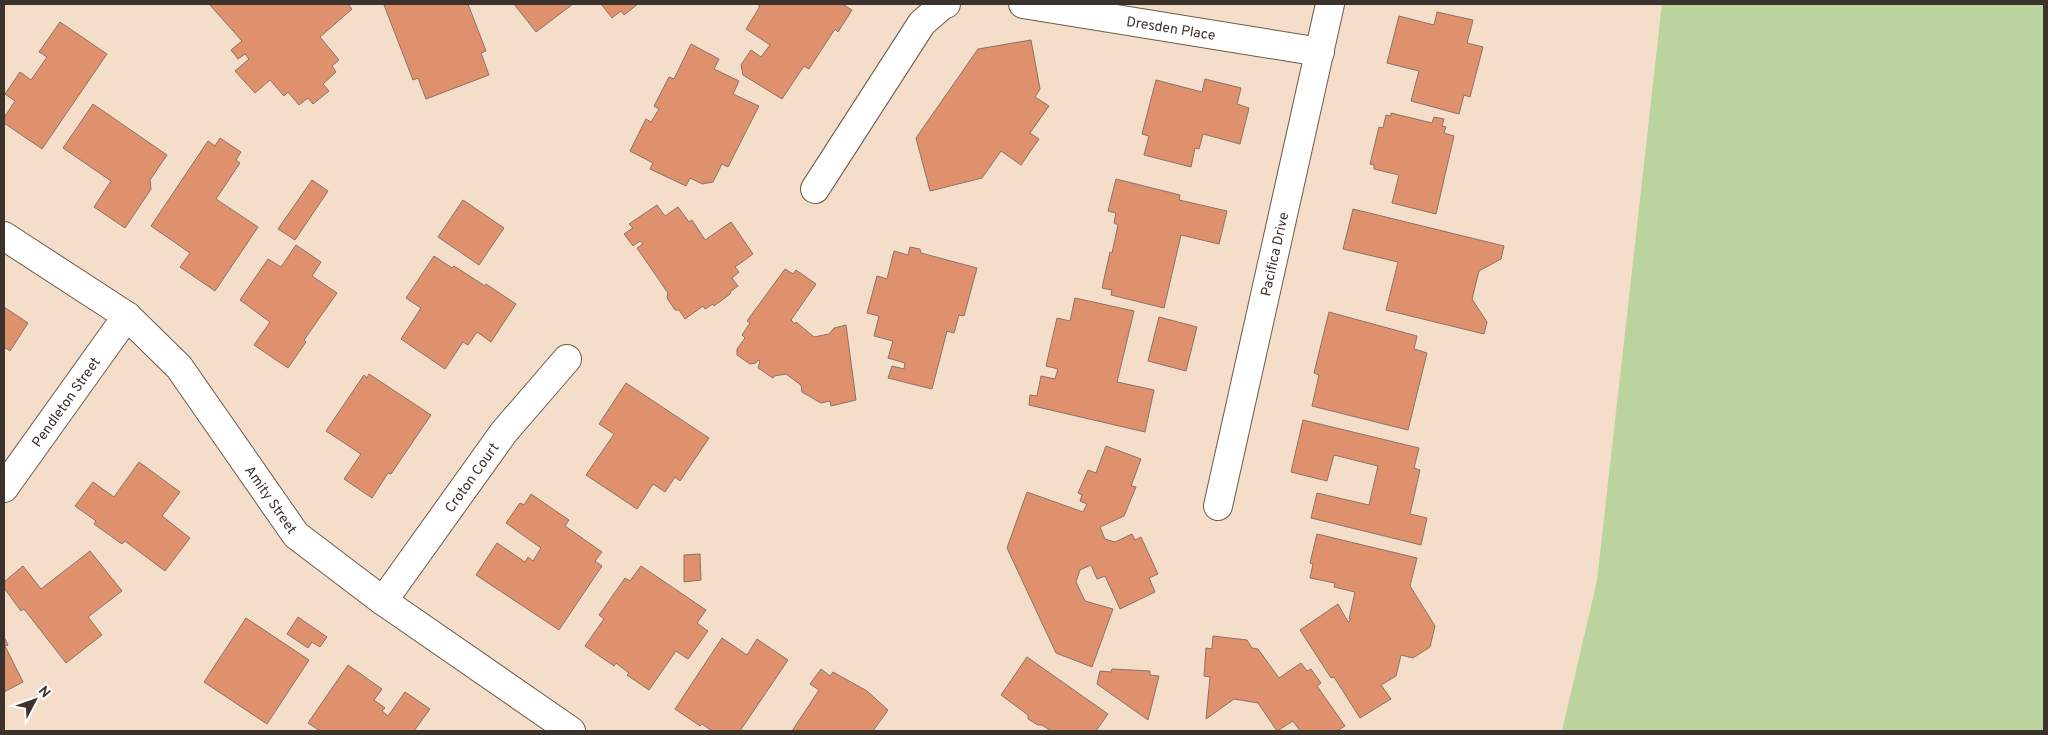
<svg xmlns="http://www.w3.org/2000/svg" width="2048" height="735" font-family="Overpass,sans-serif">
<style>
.green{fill:#bbd39d}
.building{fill:#df916d;stroke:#8c7267}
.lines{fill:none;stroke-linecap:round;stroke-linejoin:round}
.minor-casing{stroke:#6d5a49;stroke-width:30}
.minor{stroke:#fff;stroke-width:28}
.labels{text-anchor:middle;stroke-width:4.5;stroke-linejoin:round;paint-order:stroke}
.street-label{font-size:14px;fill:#3b322b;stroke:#fff}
</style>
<rect width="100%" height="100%" fill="#f4ddc9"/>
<!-- green -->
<path class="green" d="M 1662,4 L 2044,4 L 2044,731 L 1562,731 L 1597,581 Z"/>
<!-- building -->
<path class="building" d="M 209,4 L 348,4 L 352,9 L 320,37 L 339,60 L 332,66 L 336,72 L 323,84 L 329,91 L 313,104 L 308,98 L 299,105 L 288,92 L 284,96 L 270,80 L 255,93 L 235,71 L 249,59 L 245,54 L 238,59 L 231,50 L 242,41 Z
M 387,4 L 468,4 L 486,51 L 481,53 L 489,75 L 426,99 L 418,78 L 413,80 L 384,5 Z
M 514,4 L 573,4 L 536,32 Z
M 601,4 L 638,4 L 624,15 L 621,11 L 612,18 Z
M 759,4 L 842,4 L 852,10 L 838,32 L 835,29 L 809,69 L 804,66 L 782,99 L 743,75 L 741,65 L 751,50 L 761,57 L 770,45 L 746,29 L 759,8 Z
M 1437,12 L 1473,20 L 1467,43 L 1483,47 L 1470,97 L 1464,95 L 1459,114 L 1411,101 L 1419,71 L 1387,63 L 1399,16 L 1434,25 Z
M 60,22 L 107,54 L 42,149 L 4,123 L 4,118 L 15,101 L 5,94 L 20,72 L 31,80 L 47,57 L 39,52 Z
M 1031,40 L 1040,89 L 1035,97 L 1049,106 L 1030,133 L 1039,139 L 1021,165 L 1001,151 L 982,178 L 930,191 L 916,138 L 978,49 Z
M 691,44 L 719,59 L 714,69 L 739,81 L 733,94 L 759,106 L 728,167 L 722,164 L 713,182 L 702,184 L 690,178 L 686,186 L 650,169 L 653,163 L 630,151 L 646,119 L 651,122 L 659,109 L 654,106 L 669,77 L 674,79 Z
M 1205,79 L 1241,88 L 1237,104 L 1249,108 L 1240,144 L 1203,134 L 1199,149 L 1195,148 L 1191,167 L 1144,155 L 1149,136 L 1142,134 L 1156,80 L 1202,92 Z
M 93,104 L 167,155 L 150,180 L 151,189 L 125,228 L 94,207 L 111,181 L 63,148 Z
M 1391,113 L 1432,123 L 1434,117 L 1444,119 L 1442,126 L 1446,127 L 1444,133 L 1454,136 L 1436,214 L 1392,203 L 1399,175 L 1374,169 L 1374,165 L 1370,164 L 1379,127 L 1383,128 L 1386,115 L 1391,116 Z
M 220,138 L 241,152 L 236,160 L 240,163 L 216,199 L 258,227 L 215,291 L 180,267 L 190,253 L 151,226 L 208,141 L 215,146 Z
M 1116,179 L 1180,195 L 1179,200 L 1227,211 L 1219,244 L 1181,235 L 1164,308 L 1111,295 L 1112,290 L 1102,288 L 1110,252 L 1112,253 L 1118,225 L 1114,223 L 1116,213 L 1108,211 Z
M 312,180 L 328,191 L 295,240 L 278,229 Z
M 463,200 L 504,228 L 479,265 L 438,237 Z
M 657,205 L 665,216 L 678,207 L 689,222 L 692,220 L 705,240 L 731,222 L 753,254 L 735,267 L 739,272 L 732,278 L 738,286 L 731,291 L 730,294 L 714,306 L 713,304 L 705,309 L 703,306 L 685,319 L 679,310 L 675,310 L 667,298 L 668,293 L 637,248 L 643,244 L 640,241 L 633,246 L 624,234 L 633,228 L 629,224 Z
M 1353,209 L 1504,246 L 1501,259 L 1479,271 L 1472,299 L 1487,322 L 1484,334 L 1386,310 L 1398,262 L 1343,249 Z
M 296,245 L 321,262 L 312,276 L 337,293 L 304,340 L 306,342 L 288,368 L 254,345 L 270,322 L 240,300 L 268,259 L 281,267 Z
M 910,247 L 920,249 L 921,253 L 977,268 L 964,316 L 959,315 L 954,333 L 947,331 L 932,389 L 888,378 L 892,366 L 904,369 L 905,363 L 888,358 L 893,341 L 874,336 L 879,316 L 867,313 L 877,276 L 887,279 L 894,251 L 908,255 Z
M 434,256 L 452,268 L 454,266 L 485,286 L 486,284 L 516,304 L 491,342 L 477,332 L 468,345 L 463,342 L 445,369 L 401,339 L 421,308 L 406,298 Z
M 785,269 L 793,274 L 796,270 L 816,284 L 791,320 L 795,324 L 796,322 L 814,337 L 829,334 L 834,328 L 846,325 L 856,400 L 831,406 L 830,401 L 821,403 L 802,392 L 801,385 L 786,374 L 774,376 L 773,378 L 758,368 L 760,361 L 758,360 L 756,363 L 750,364 L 737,355 L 737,349 L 745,338 L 742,335 L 750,323 L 747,321 Z
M 1075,298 L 1134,311 L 1117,382 L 1154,390 L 1145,432 L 1029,405 L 1030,395 L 1037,396 L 1041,376 L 1055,379 L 1058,369 L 1046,366 L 1057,318 L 1070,321 Z
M 4,307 L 28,323 L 10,351 L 4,347 Z
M 1329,312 L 1417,336 L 1414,349 L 1427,353 L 1408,430 L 1312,406 L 1319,375 L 1314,373 Z
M 1159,317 L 1197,327 L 1186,371 L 1148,361 Z
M 369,374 L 431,415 L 391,474 L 388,473 L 372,498 L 344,479 L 361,454 L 326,431 L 364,375 L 367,378 Z
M 626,383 L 709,438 L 680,481 L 675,477 L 665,492 L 653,484 L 637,509 L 586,475 L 614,434 L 599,424 Z
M 1303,420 L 1419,448 L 1414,468 L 1420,470 L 1410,514 L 1427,518 L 1421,545 L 1311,518 L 1317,493 L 1369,505 L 1378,466 L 1334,455 L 1327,481 L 1291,472 Z
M 1106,446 L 1141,459 L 1131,486 L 1136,487 L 1124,516 L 1100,527 L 1105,539 L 1115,542 L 1132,534 L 1135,540 L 1141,537 L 1158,574 L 1149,578 L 1155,592 L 1120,609 L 1105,576 L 1097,579 L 1091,565 L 1080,570 L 1076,582 L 1085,601 L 1113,609 L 1092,667 L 1056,653 L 1007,548 L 1027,492 L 1083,512 L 1087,504 L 1080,501 L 1082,495 L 1078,493 L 1088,470 L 1096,473 Z
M 139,462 L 180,492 L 162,516 L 190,538 L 165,571 L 125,541 L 122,544 L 94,524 L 96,521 L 75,506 L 93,482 L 114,497 Z
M 531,494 L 569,520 L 565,526 L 602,552 L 595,561 L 602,566 L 559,630 L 476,575 L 497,543 L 525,562 L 528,557 L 533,561 L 541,548 L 506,523 L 520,503 L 524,505 Z
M 1317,534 L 1417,558 L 1410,586 L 1435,626 L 1430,647 L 1413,658 L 1401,655 L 1396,676 L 1381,685 L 1391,699 L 1360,718 L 1334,677 L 1331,678 L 1300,630 L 1338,604 L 1348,622 L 1351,619 L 1349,619 L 1355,592 L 1334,587 L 1335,583 L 1310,578 L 1313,564 L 1310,563 Z
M 90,551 L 122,591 L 88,617 L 102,635 L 66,663 L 24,609 L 21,611 L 4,588 L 4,582 L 23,566 L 41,589 Z
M 700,554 L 701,580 L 684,582 L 684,555 Z
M 641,566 L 706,610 L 697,623 L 708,631 L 688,659 L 676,651 L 649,690 L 627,675 L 629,673 L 616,663 L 614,666 L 585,646 L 604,619 L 599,615 L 625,578 L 630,581 Z
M 298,617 L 327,637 L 320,647 L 312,642 L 308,648 L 287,634 Z
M 246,618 L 309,660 L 267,724 L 204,682 Z
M 1213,636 L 1247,640 L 1252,648 L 1258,649 L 1279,678 L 1301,663 L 1307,671 L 1311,669 L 1321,683 L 1317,686 L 1345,726 L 1337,731 L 1300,731 L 1293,721 L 1277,731 L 1258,703 L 1234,699 L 1206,719 L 1210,677 L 1204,676 L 1206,648 L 1212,649 Z
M 4,637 L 8,645 L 5,646 L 23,682 L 4,692 Z
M 722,638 L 747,655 L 757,639 L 788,660 L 740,731 L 712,731 L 702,724 L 700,726 L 675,709 Z
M 1027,657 L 1108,714 L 1096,731 L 1051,731 L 1042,725 L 1038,725 L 1028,719 L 1028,715 L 1001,695 Z
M 348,665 L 382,689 L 374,700 L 385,708 L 382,711 L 388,716 L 405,692 L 430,709 L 414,731 L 320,731 L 308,723 Z
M 821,669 L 830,676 L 833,672 L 867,691 L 888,710 L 873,731 L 792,731 L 819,690 L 810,684 Z
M 1112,669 L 1150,671 L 1150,675 L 1159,676 L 1148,720 L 1097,684 L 1100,671 L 1111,672 Z"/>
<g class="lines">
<!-- minor casing -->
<g class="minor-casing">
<g id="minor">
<path id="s1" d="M 1023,4 L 1320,52"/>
<path d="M 815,189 L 922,23 L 944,4 L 946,4"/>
<path id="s2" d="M 4,236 L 127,316 L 179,367 L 296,535 L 383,601 L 571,731"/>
<path id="s3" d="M 4,488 L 127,316"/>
<path id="s4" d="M 1218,506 L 1330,4"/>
<path id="s5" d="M 383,601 L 504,432 L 567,359"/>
</g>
</g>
<!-- minor -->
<use href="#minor" class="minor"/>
</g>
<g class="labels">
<!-- street labels -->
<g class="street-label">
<text dy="5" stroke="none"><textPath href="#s1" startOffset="150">Dresden Place</textPath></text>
<text dy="5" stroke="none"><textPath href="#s4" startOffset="258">Pacifica Drive</textPath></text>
<text dy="5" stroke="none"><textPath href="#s3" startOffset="106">Pendleton Street</textPath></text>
<text dy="5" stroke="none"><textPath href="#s5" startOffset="152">Croton Court</textPath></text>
<text dy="5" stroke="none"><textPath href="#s2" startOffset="381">Amity Street</textPath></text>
</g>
</g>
<!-- border -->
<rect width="2048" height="735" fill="none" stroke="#3b322b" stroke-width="10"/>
<!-- north arrow -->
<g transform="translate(35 700) rotate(49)" stroke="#ffffff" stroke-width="4" paint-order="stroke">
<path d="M0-4L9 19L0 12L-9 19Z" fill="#3b322b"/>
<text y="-8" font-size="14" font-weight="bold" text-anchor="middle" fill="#3b322b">N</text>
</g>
</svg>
